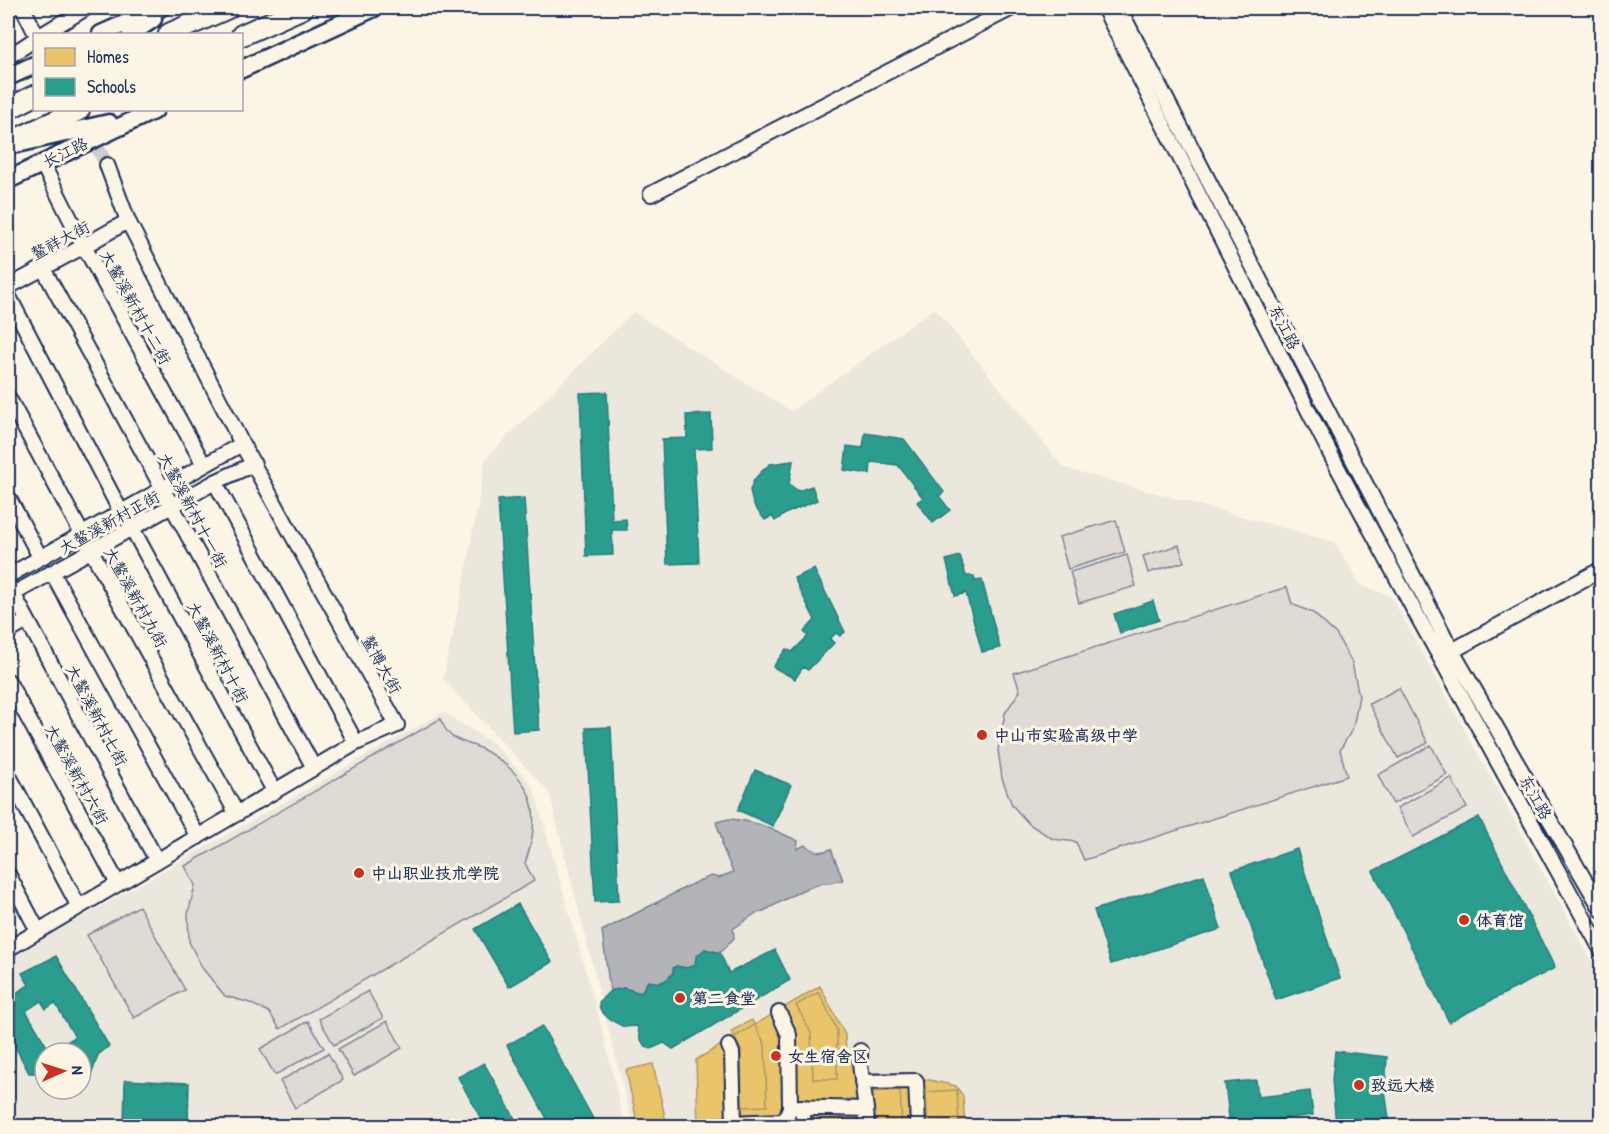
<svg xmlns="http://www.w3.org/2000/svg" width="1609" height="1134" font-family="'Patrick Hand','LXGW WenKai TC',sans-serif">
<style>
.built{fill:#ece7dc;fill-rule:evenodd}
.green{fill:#dfdbd4;stroke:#7d8599;stroke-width:1.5}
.water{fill:#b2b4b8;stroke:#767f94;stroke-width:1.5}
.homes{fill:#e9c46a;stroke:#ab9766;stroke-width:1.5}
.schools{fill:#2a9d8f;stroke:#267c80;stroke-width:1.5;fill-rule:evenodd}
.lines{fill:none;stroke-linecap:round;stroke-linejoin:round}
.minor-tunnel{stroke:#cfcdca;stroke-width:14;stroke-dasharray:14 7;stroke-linecap:butt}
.minor-casing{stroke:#1b2f5e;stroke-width:18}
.major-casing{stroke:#1b2f5e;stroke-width:21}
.highway-casing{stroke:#1b2f5e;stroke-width:24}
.minor{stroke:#fcf5e5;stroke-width:14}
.major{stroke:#fcf5e5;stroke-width:16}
.highway{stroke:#fcf5e5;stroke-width:20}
.poi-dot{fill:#c8321e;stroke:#fcf5e5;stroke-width:2}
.labels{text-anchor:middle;stroke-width:6;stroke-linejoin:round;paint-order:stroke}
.street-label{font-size:16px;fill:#1b2f5e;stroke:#fcf5e5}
.poi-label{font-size:16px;font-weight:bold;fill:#1b2f5e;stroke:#fcf5e5;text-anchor:start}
</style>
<rect width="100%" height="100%" fill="#fcf5e5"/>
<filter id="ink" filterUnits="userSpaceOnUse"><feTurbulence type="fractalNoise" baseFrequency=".0167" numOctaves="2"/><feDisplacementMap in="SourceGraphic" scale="12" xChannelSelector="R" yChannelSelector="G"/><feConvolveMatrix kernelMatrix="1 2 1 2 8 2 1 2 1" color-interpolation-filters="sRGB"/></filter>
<g filter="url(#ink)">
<!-- built -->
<path class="built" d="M 935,308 L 1064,468 L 1335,542 L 1360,585 L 1391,596 L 1601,978 L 1601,1126 L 633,1126 L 549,792 L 443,679 L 465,577 L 486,458 L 633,312 L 791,411 Z
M 443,712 L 494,744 L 533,786 L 603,1032 L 625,1126 L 8,1126 L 8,959 ZM 45,1053 L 81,1053 L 81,1089 L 45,1089 Z"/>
<!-- green -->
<path class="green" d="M 1116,520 L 1125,552 L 1068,569 L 1059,537 Z
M 1179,545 L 1184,562 L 1148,573 L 1143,556 Z
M 1127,555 L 1136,586 L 1079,603 L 1070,572 Z
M 1287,587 L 1292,604 L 1313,613 L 1336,634 L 1352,663 L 1359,696 L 1353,728 L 1340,750 L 1347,776 L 1084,860 L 1076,842 L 1053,839 L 1029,824 L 1012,805 L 1002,778 L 998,750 L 1005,713 L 1020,691 L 1014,673 Z
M 1399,688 L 1428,743 L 1398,758 L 1369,704 Z
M 440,719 C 443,724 446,731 450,735 C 456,741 475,745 484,750 C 533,778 544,811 525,863 L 534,881 L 280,1029 L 269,1012 L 247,1002 L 225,996 L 203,969 L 189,942 L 188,914 L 195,885 L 185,866 Z
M 1431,745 L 1447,775 L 1393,804 L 1378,775 Z
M 1451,778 L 1467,808 L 1413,837 L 1397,808 Z
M 139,906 L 185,990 L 134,1018 L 87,935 Z
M 368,991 L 383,1018 L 334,1045 L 319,1019 Z
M 308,1021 L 324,1048 L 275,1075 L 260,1049 Z
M 387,1021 L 402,1048 L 354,1076 L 338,1049 Z
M 328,1053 L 343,1080 L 295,1108 L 280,1081 Z"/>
<!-- water -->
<path class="water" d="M 729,819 C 754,820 775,830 798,841 L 797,849 L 805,845 C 815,852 820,854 831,849 L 843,880 L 829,883 L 823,883 L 802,890 L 762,912 L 756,913 L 733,929 L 734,938 L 720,953 L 705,949 L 696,957 L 695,965 L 687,968 L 676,966 C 668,980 667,985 648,981 L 641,993 L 624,988 L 610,991 L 602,931 L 694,883 L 711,876 L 719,878 L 733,872 L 722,846 L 722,839 L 716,822 Z"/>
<!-- homes -->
<path class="homes" d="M 820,986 L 845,1035 L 846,1052 L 865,1073 L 908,1073 L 921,1078 L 956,1086 L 963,1096 L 965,1126 L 698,1126 L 696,1060 Z
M 819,992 L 837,1030 L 837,1079 L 813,1079 L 811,1033 L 796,1005 Z
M 752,1020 L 765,1044 L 767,1106 L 742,1107 L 741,1050 L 731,1031 Z
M 653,1064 L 667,1126 L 638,1126 L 626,1070 Z
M 900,1090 L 902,1126 L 871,1126 L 869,1092 Z
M 957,1090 L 959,1126 L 928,1126 L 926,1092 Z
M 840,1111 L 841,1126 L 814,1126 L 813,1113 Z"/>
<!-- schools -->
<path class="schools" d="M 607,392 L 612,520 L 626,519 L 627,530 L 612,530 L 613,555 L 586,556 L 580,393 Z
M 711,414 L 712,448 L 694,449 L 699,563 L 667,564 L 662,439 L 687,438 L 686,415 Z
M 865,433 L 904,439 L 944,492 L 939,496 L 950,510 L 933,523 L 917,502 L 923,498 L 898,465 L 871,462 L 870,474 L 844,470 L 847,446 L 863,448 Z
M 793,461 L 789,484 L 798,491 L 812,486 L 817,500 L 787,513 L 775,521 L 772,516 L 765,520 L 755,507 L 752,500 L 750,490 L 754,480 L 761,472 L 770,464 Z
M 524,498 L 539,730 L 513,732 L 498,500 Z
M 960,556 L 966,576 L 974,576 L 975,581 L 982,580 L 1000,648 L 982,652 L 966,593 L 955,596 L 946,560 Z
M 814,569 L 845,632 L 840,636 L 836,633 L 830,639 L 834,643 L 808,670 L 803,667 L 795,679 L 773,667 L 786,649 L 792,652 L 808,636 L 804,632 L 815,620 L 794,578 Z
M 1153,601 L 1159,620 L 1120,633 L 1114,614 Z
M 611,727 L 619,901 L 595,902 L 586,728 Z
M 755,770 L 791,785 L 773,826 L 738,810 Z
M 1479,817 L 1555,968 L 1449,1022 L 1373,871 Z
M 1297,849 L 1340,978 L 1276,1000 L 1232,871 Z
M 1204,875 L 1221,929 L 1111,964 L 1094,910 Z
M 518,904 L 552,962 L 509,987 L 475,929 Z
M 705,949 L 720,953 L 729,973 L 775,950 L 790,980 L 673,1049 L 664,1043 L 651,1049 L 644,1045 L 640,1038 L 637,1026 L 624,1027 L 609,1019 L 600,1010 L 599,1002 L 610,991 L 624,988 L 641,993 L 648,981 L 659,983 L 666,980 L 673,974 L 673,968 L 676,966 L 687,968 L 695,965 L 696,957 Z
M 56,956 L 109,1046 L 98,1055 L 92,1073 L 81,1073 L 81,1053 L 45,1053 L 45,1073 L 29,1073 L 8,1033 L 8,998 L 29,985 L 22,973 ZM 41,1001 L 46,1009 L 55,1003 L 75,1037 L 50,1052 L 26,1011 Z
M 542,1026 L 597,1126 L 551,1126 L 507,1045 Z
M 1335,1051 L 1387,1057 L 1385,1090 L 1390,1126 L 1336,1126 L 1332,1080 Z
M 484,1063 L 519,1126 L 485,1126 L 458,1077 Z
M 125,1080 L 189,1083 L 188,1126 L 124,1126 Z
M 1256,1080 L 1258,1097 L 1310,1091 L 1313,1115 L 1256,1122 L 1257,1126 L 1230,1126 L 1225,1083 Z"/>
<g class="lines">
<!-- minor-tunnel -->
<path class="minor-tunnel" d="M 77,110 L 107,165"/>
<!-- minor casing -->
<g class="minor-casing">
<path id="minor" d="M 23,8 L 34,30
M 1104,8 L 1333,459 L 1414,610 L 1602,951
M 1119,8 L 1452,651 L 1602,910
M 43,34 L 86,8
M 8,57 L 34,40
M 42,163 L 84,246 L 204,465
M 651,194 L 1012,8
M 43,268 L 314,768
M 8,287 L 84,246 L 128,221
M 8,295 L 121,512
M 8,397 L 82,534 L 237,814
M 215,482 L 356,743
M 8,497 L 40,557
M 132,528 L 274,791
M 52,572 L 198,837
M 8,576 L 242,444
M 8,584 L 157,861
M 13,594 L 215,482 L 254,464
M 8,632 L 27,621
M 1446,656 L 1452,651 L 1602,569
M 8,681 L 118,884
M 8,774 L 79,907
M 8,874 L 38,931
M 8,949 L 356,743 L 397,725 L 242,444 L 128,221 L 107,165
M 779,1013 L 789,1035 L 790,1107 L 866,1109 L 860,1064 L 860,1051
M 729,1046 L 732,1053 L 734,1123 L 754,1122 L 755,1126
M 862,1082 L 916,1081 L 918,1126
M 802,1107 L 804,1126
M 866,1109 L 867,1126
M 754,1122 L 785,1121 L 790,1107"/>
</g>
<!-- major casing -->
<g class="major-casing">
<path id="major" d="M 101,34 L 160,8
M 131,34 L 153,19
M 242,69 L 374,8
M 8,77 L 34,65
M 17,144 L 109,123
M 8,180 L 155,110"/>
</g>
<!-- highway casing -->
<g class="highway-casing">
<path id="highway" d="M 169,34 L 228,8
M 242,35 L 303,8
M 8,109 L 34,96
M 8,143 L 79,110"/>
</g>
<!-- minor -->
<use href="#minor" class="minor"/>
<!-- major -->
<use href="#major" class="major"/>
<!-- highway -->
<use href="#highway" class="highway"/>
</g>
</g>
<!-- markers -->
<g class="poi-dot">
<circle cx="982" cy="735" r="6"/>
<circle cx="359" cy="873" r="6"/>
<circle cx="1464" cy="920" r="6"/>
<circle cx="680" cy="998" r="6"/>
<circle cx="776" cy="1056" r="6"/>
<circle cx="1359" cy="1085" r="6"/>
</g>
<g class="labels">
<!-- street labels -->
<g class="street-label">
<text transform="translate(65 152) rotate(-26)" y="6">长江路</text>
<text transform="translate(60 240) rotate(-28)" y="6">鳌祥大街</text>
<text transform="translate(136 307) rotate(61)" y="6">大鳌溪新村十二街</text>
<text transform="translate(1285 327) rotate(63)" y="6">东江路</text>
<text transform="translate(193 510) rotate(62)" y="6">大鳌溪新村十一街</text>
<text transform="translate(109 522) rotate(-29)" y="6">大鳌溪新村正街</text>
<text transform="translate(136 597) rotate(61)" y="6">大鳌溪新村九街</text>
<text transform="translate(218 652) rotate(62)" y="6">大鳌溪新村十街</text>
<text transform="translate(382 664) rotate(61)" y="6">鳌博大街</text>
<text transform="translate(97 715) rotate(62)" y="6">大鳌溪新村七街</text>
<text transform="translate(77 774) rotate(61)" y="6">大鳌溪新村六街</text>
<text transform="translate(1536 797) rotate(61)" y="6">东江路</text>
</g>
<!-- poi labels -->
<g class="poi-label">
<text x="994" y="741">中山市实验高级中学</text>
<text x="371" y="879">中山职业技术学院</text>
<text x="1476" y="926">体育馆</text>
<text x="692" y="1004">第二食堂</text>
<text x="788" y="1062">女生宿舍区</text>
<text x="1371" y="1091">致远大楼</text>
</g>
</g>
<!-- margin -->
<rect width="1609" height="1134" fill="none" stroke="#fcf5e5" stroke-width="30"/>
<rect x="15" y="15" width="1579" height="1104" fill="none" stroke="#1b2f5e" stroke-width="2" filter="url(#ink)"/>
<!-- legend -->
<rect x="33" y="33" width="210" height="78" fill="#fcf5e5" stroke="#a2a6af" stroke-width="1.5"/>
<rect x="45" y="48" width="30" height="18" fill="#e9c46a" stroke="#a2a6af" stroke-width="1.5"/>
<text x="87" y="63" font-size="18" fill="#1b2f5e">Homes</text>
<rect x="45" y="78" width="30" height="18" fill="#2a9d8f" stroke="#a2a6af" stroke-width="1.5"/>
<text x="87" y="93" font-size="18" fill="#1b2f5e">Schools</text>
<!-- north arrow -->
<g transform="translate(63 1071) rotate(87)"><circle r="28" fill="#fcf5e5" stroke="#a2a6af" stroke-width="1.5"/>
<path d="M0-4.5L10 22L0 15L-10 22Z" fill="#c8321e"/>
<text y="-9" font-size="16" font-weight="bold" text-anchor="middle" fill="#1b2f5e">N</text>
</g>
</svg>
